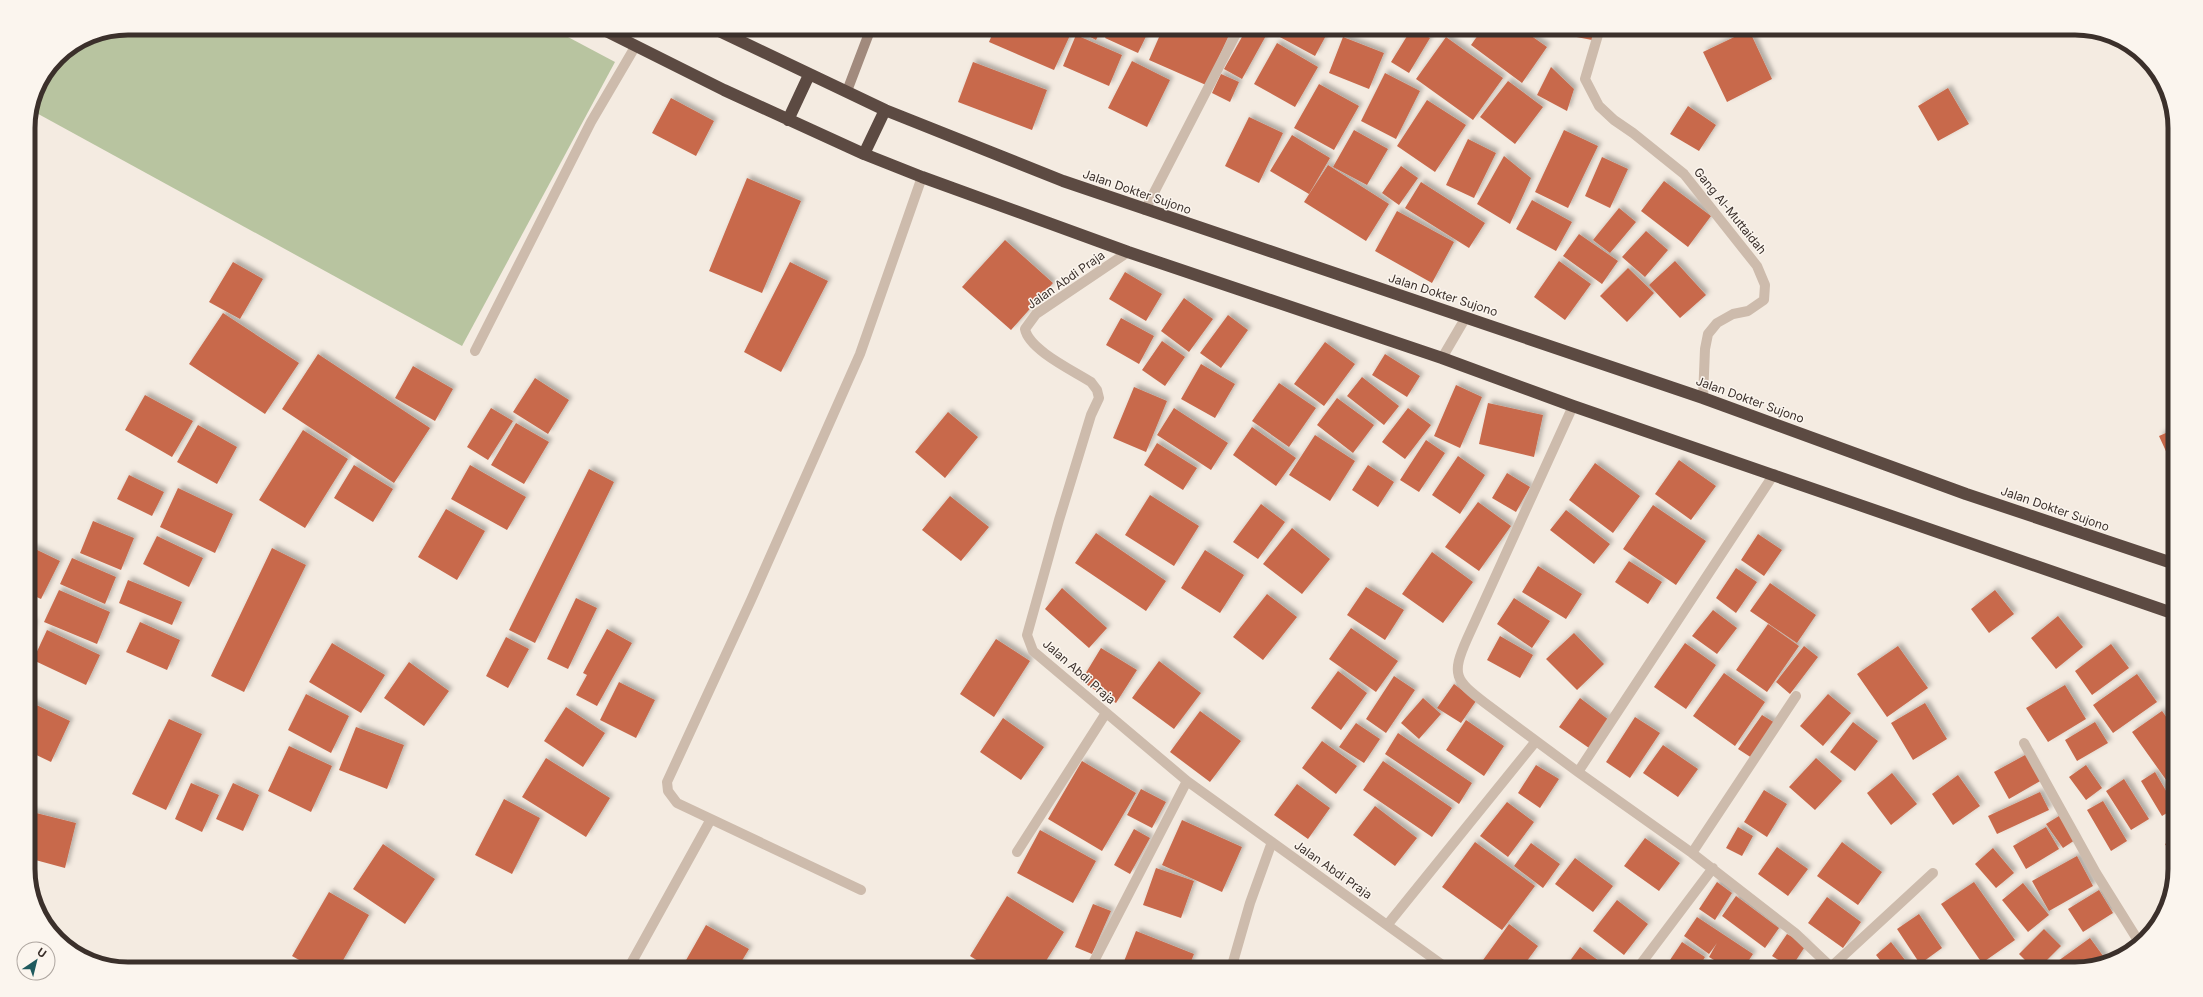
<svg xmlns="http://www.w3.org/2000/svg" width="2203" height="997" font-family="Inter,sans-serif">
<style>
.green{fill:#b8c4a0}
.building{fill:#c8694b;filter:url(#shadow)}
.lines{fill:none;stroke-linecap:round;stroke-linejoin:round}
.street{stroke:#cdbbac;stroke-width:10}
.secondary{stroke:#a18a7d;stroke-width:10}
.highway{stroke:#5c4a42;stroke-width:12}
.labels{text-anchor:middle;stroke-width:3;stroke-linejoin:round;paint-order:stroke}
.street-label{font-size:12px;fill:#3b302b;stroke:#fbf5ee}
.rim{fill:none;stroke:#3b302b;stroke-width:5}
</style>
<defs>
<filter id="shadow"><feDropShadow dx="3.5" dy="-3.5" stdDeviation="2" flood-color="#0004"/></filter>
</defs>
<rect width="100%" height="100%" fill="#f4ebe1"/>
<!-- green -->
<path class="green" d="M 128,28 L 551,28 L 615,62 L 462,346 L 31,110 L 36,89 L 57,57 L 90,36 Z"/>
<!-- building -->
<path class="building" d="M 962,28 L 982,28 L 979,36 Z
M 995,28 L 1065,28 L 1072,31 L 1054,70 L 989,42 Z
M 1073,28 L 1102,28 L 1096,40 Z
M 1110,28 L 1150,28 L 1138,53 L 1105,38 Z
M 1163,28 L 1213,28 L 1229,35 L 1206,85 L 1149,60 Z
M 1247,28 L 1260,28 L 1268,32 L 1242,79 L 1224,69 Z
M 1282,28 L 1330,28 L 1315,56 L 1278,36 Z
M 1412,28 L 1430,38 L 1409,73 L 1391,62 Z
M 1483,28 L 1520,28 L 1547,47 L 1522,83 L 1471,45 Z
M 1530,28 L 1595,28 L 1592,40 Z
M 1749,30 L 1772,79 L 1727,102 L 1703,52 Z
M 1076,35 L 1122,55 L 1109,86 L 1063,66 Z
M 1343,37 L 1384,53 L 1369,89 L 1329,73 Z
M 1446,37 L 1503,78 L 1473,120 L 1416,79 Z
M 1277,43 L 1318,67 L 1295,107 L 1254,84 Z
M 1132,61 L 1170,80 L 1147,127 L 1108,108 Z
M 973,62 L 1047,90 L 1032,130 L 958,102 Z
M 1551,67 L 1574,89 L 1567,111 L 1537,95 Z
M 1385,73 L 1420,91 L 1396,139 L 1361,121 Z
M 1221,74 L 1239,82 L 1230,102 L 1212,93 Z
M 1508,81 L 1543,107 L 1515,144 L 1480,117 Z
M 1319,84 L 1359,106 L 1334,150 L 1294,128 Z
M 1948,88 L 1969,124 L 1938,141 L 1918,106 Z
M 671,98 L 714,121 L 696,156 L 652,133 Z
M 1427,100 L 1466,125 L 1435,172 L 1397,146 Z
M 1688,106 L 1716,125 L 1699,151 L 1670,134 Z
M 1249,117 L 1283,133 L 1259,183 L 1225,166 Z
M 1354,130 L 1388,149 L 1367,185 L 1333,167 Z
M 1564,130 L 1598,146 L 1568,208 L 1535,192 Z
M 1292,135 L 1330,158 L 1309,194 L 1270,171 Z
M 1468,139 L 1496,153 L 1474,198 L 1446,185 Z
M 1504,156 L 1531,178 L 1510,224 L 1477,204 Z
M 1602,157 L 1628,169 L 1610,208 L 1585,196 Z
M 1328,165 L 1389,204 L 1366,241 L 1304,202 Z
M 1401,166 L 1418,178 L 1399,205 L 1382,193 Z
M 747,178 L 801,201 L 762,293 L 709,271 Z
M 1664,181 L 1711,216 L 1688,247 L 1641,211 Z
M 1421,182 L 1485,223 L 1469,248 L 1405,208 Z
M 1532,200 L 1572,222 L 1556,251 L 1516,229 Z
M 1619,208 L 1636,222 L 1610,253 L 1593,240 Z
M 1397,211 L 1454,242 L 1432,283 L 1375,251 Z
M 1646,231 L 1668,250 L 1645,277 L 1622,257 Z
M 1579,234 L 1618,261 L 1602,284 L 1563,256 Z
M 1005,240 L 1053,283 L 1011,330 L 962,287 Z
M 1559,261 L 1591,284 L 1565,320 L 1534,297 Z
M 1675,261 L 1706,295 L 1680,318 L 1649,285 Z
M 233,262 L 263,279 L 240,319 L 209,302 Z
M 790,262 L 828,281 L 781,372 L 744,352 Z
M 1628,268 L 1654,293 L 1627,322 L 1600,296 Z
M 1125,272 L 1162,294 L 1146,321 L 1109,299 Z
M 1184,298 L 1213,319 L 1189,352 L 1161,331 Z
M 223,313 L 299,363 L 265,414 L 189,364 Z
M 1228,315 L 1248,330 L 1221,368 L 1200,353 Z
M 1121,318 L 1154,336 L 1139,364 L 1106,345 Z
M 1162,341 L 1185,357 L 1165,386 L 1142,370 Z
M 1325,342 L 1355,364 L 1324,406 L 1294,384 Z
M 318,354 L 430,428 L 394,483 L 282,409 Z
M 1385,354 L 1420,376 L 1407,397 L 1372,375 Z
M 1201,364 L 1235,384 L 1215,418 L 1181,399 Z
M 413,366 L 453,389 L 435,421 L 395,398 Z
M 1362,377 L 1399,406 L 1384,425 L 1347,396 Z
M 535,378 L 569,400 L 548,434 L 513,412 Z
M 1279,383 L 1316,408 L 1289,447 L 1252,421 Z
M 1456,385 L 1482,397 L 1460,448 L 1434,436 Z
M 1134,387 L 1167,401 L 1146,452 L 1113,438 Z
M 145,395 L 193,421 L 172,457 L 125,430 Z
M 1337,398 L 1374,425 L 1353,453 L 1317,425 Z
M 1488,403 L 1543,415 L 1534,457 L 1479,444 Z
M 491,408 L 513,421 L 488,460 L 467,447 Z
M 1174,408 L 1228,443 L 1211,470 L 1157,435 Z
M 1408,408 L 1431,425 L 1405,459 L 1382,442 Z
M 948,412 L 978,437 L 945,478 L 915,452 Z
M 516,423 L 549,442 L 524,484 L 491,465 Z
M 198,425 L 237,447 L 217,484 L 177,462 Z
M 1252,427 L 1296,458 L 1276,486 L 1233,455 Z
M 2175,429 L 2175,471 L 2159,436 Z
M 303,430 L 348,459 L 305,528 L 259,500 Z
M 1315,435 L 1355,461 L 1330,501 L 1289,475 Z
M 1426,440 L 1445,453 L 1419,492 L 1400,480 Z
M 1157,443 L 1197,468 L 1183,490 L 1144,465 Z
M 1458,456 L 1485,475 L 1460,514 L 1432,495 Z
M 1679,460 L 1716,486 L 1691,520 L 1655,494 Z
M 1595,463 L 1640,496 L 1613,533 L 1569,500 Z
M 354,465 L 393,489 L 373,522 L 334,498 Z
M 470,465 L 526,497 L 507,530 L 451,499 Z
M 1368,465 L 1394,482 L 1378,507 L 1352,490 Z
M 589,469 L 614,482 L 535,643 L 509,630 Z
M 1507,473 L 1530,487 L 1516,512 L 1492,498 Z
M 129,475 L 164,492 L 152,516 L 117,499 Z
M 178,488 L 233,514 L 215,553 L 160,527 Z
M 1150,495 L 1199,526 L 1174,566 L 1125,535 Z
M 950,496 L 989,527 L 961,561 L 922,530 Z
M 1478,502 L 1511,526 L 1479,571 L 1445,547 Z
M 1261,504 L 1285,522 L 1258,559 L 1233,542 Z
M 1653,505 L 1706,541 L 1676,585 L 1623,549 Z
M 446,509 L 485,531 L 457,580 L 418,557 Z
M 1566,510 L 1610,544 L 1594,564 L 1550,530 Z
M 93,521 L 134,538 L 121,570 L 80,553 Z
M 1292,528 L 1330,559 L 1302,594 L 1263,564 Z
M 1096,533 L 1166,581 L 1146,611 L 1075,563 Z
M 1758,534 L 1782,550 L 1764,576 L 1741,560 Z
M 157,536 L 203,558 L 189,587 L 143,564 Z
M 33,548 L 60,561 L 41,599 L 28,593 L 28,558 Z
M 272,548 L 306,565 L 244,692 L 211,676 Z
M 1205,550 L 1244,575 L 1220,613 L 1181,588 Z
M 1432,552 L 1473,582 L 1443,623 L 1402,594 Z
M 72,558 L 116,577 L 105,604 L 60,584 Z
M 1629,561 L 1662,582 L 1648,604 L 1615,582 Z
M 1538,566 L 1582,594 L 1566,619 L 1522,592 Z
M 1736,568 L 1757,582 L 1736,613 L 1716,598 Z
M 128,580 L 182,602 L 172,625 L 119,603 Z
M 1770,583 L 1816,615 L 1797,643 L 1750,611 Z
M 1366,587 L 1404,610 L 1385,640 L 1347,615 Z
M 1062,588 L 1107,628 L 1089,648 L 1045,609 Z
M 59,590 L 110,612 L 97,644 L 44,622 Z
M 1995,590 L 2014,614 L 1989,633 L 1971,609 Z
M 1267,594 L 1297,617 L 1263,660 L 1233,637 Z
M 576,598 L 597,608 L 568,669 L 547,659 Z
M 1514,598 L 1550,621 L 1532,648 L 1497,624 Z
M 1713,610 L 1737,628 L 1717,654 L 1692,636 Z
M 2058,616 L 2083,647 L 2056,669 L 2031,638 Z
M 28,621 L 34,623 L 29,641 L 28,641 Z
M 140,622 L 180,640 L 167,670 L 126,652 Z
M 1768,624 L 1799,646 L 1767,692 L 1736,670 Z
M 1351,628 L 1398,661 L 1376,692 L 1329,659 Z
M 607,629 L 632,643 L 597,706 L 576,695 L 587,675 L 583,673 Z
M 47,630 L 100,655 L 86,685 L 33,660 Z
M 1574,633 L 1604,664 L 1577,690 L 1546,659 Z
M 1500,636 L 1533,655 L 1520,678 L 1487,660 Z
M 506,637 L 529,649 L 508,688 L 486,676 Z
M 996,639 L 1030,661 L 994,717 L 960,694 Z
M 332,643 L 385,675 L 361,713 L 309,682 Z
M 1685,643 L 1716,665 L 1686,709 L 1654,687 Z
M 2111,644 L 2129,668 L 2092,695 L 2075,671 Z
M 1804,646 L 1818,657 L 1790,694 L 1776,682 Z
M 1898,646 L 1928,688 L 1887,717 L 1857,674 Z
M 1101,648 L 1137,670 L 1116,703 L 1081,681 Z
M 1159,661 L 1201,693 L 1174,729 L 1132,698 Z
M 409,662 L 449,691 L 424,726 L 384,698 Z
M 1338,671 L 1367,693 L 1341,730 L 1311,708 Z
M 1724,673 L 1765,702 L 1735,746 L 1693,716 Z
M 2137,674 L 2157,702 L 2113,733 L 2093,705 Z
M 1394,676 L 1415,690 L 1386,733 L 1366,719 Z
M 619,682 L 655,700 L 636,738 L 600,720 Z
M 1454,684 L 1476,701 L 1461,723 L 1437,708 Z
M 2065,685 L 2086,719 L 2048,742 L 2026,708 Z
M 306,694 L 349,716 L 331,753 L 288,730 Z
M 1828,694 L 1851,713 L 1823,746 L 1800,726 Z
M 1423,698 L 1441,714 L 1419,739 L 1401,723 Z
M 1580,698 L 1609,720 L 1589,748 L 1559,727 Z
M 28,701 L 70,721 L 51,762 L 28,751 Z
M 1925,703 L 1947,739 L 1913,760 L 1891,723 Z
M 566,707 L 605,733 L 583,767 L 544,741 Z
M 1200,711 L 1241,741 L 1210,782 L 1170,752 Z
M 2162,711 L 2175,729 L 2175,780 L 2169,784 L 2132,732 Z
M 1762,715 L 1775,723 L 1752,758 L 1738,749 Z
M 1635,717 L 1660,733 L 1630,778 L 1606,762 Z
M 1003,718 L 1044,747 L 1021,780 L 980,752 Z
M 169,719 L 202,734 L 166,810 L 132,794 Z
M 1466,720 L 1504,746 L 1484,776 L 1446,750 Z
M 1853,722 L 1878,741 L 1855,771 L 1830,752 Z
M 2095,722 L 2108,743 L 2077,761 L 2065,740 Z
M 1356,723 L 1380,739 L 1364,763 L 1339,747 Z
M 356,727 L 404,745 L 387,789 L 339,770 Z
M 1398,733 L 1472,783 L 1459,804 L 1385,754 Z
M 1322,741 L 1357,766 L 1336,794 L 1302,768 Z
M 1663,745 L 1698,769 L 1678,797 L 1643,773 Z
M 289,746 L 332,766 L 311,812 L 268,791 Z
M 2027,754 L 2042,780 L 2009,799 L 1994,772 Z
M 546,758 L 610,798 L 586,837 L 522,797 Z
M 1816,758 L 1842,781 L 1815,810 L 1789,787 Z
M 1082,761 L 1136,793 L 1102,851 L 1048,819 Z
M 1383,761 L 1452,808 L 1432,837 L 1363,790 Z
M 1536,765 L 1559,779 L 1540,808 L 1518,793 Z
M 2086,765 L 2102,788 L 2086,800 L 2069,777 Z
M 2155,772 L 2175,806 L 2175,808 L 2162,816 L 2141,781 Z
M 1892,773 L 1917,804 L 1891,825 L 1867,793 Z
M 1958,775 L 1980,806 L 1953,825 L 1932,794 Z
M 2124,779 L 2149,819 L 2131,830 L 2106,791 Z
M 191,783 L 219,795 L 202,832 L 175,819 Z
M 233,783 L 259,795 L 243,831 L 216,819 Z
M 1297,784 L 1330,808 L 1308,839 L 1274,815 Z
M 1141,789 L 1166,802 L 1152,828 L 1127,815 Z
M 1764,790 L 1787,804 L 1767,837 L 1744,822 Z
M 2040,792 L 2049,810 L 1997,834 L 1988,816 Z
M 504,799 L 540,818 L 512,874 L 475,855 Z
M 2103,801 L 2127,841 L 2111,851 L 2087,810 Z
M 1507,802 L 1534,822 L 1508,857 L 1480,836 Z
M 1375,806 L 1417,838 L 1395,866 L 1353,835 Z
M 28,811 L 76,823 L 65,868 L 28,858 Z
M 2059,816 L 2075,840 L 2063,848 L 2046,824 Z
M 1182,820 L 1242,847 L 1222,892 L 1162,865 Z
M 1738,827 L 1753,836 L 1742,856 L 1726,848 Z
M 2046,827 L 2059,849 L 2026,869 L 2013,846 Z
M 1134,829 L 1150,838 L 1130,874 L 1114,865 Z
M 1040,830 L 1096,861 L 1073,903 L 1017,873 Z
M 1645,838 L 1680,863 L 1659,891 L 1624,866 Z
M 2175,838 L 2175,860 L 2165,844 Z
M 1475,842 L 1535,886 L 1502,930 L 1442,887 Z
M 1842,842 L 1882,872 L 1858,905 L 1817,876 Z
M 1531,843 L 1560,864 L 1543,888 L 1514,866 Z
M 383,844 L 435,879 L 405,924 L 353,889 Z
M 1777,847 L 1808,869 L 1788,896 L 1758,874 Z
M 1993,848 L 2014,873 L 1996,888 L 1975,864 Z
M 2077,856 L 2093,886 L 2049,911 L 2032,881 Z
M 1575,858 L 1613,886 L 1593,912 L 1555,884 Z
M 1156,868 L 1194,881 L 1181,918 L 1143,905 Z
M 1717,882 L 1732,893 L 1715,920 L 1699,909 Z
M 1974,882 L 2015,940 L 1982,963 L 1941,904 Z
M 2023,883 L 2049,915 L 2028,932 L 2002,900 Z
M 2099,890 L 2113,913 L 2083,932 L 2068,909 Z
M 329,892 L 369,915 L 338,969 L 315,969 L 292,956 Z
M 1007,896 L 1064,932 L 1041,969 L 991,969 L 970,956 Z
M 1736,896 L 1779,928 L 1765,948 L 1722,916 Z
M 1827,897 L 1861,922 L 1843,948 L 1808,923 Z
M 1617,900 L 1648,924 L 1624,955 L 1593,931 Z
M 1093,904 L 1111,911 L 1092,954 L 1075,947 Z
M 1919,914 L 1942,948 L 1920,964 L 1897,929 Z
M 1697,917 L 1753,954 L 1743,969 L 1729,969 L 1709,957 L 1717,943 L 1709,954 L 1684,936 Z
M 1509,924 L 1538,946 L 1521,969 L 1480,969 L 1478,967 Z
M 706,925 L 749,949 L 737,969 L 681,969 Z
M 2044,929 L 2061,946 L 2038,969 L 2034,969 L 2019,954 Z
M 1136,931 L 1194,954 L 1188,969 L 1121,969 Z
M 1787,934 L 1806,945 L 1791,968 L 1772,956 Z
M 2090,938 L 2106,960 L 2076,969 L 2063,969 L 2058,961 Z
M 1682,942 L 1705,957 L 1698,969 L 1676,969 L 1668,963 Z
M 1891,942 L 1912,969 L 1887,969 L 1876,955 Z
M 1580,947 L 1610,969 L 1564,969 Z"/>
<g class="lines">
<!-- street -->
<path class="street" d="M 1600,28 L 1585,79 L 1599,106 L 1614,120 L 1633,133 L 1684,174 L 1757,266 L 1765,285 L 1764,300 L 1748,311 L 1733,314 L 1717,323 L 1708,334 L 1705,349 L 1703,398
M 1145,210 L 1239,28
M 1128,252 L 1036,314 L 1025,329 C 1029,350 1074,371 1091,382 L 1097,390 L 1099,398 L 1091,415 L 1059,520 L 1027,635 L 1033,651 L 1187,781 L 1448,969
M 475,351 L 591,122 L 635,47
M 1442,358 L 1466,317
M 1573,406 L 1467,639 C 1451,675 1455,680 1485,703 L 1578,772 L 1692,853 L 1795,933 L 1833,969
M 2024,743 L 2096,873 L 2139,942
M 1578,772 L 1774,474
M 1017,852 L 1106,713
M 1692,853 L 1796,696
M 861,890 L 677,803 L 668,791 L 667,782 L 751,600 L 860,354 L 922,177
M 1388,924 L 1536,741
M 1831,967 L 1933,873
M 628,969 L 711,819
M 1090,969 L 1187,781
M 1231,969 L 1250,903 L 1272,842
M 1637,969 L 1713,868"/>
<!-- secondary -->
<path class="secondary" d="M 847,91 L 871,28"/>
<!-- highway -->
<path class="highway" d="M 600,28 L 724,90 L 864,154 L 922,177 L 1128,252 L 1442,358 L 1573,406 L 2175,614
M 713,28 L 885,110 L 1063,181 L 1703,398 L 1966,494 L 2175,564
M 788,120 L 809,75
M 864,154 L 885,110"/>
</g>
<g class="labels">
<!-- street labels -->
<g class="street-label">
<text transform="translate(1137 192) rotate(19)" y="4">Jalan Dokter Sujono</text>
<text transform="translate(1730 211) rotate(51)" y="4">Gang Al-Muttaidah</text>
<text transform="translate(1066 280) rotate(-35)" y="4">Jalan Abdi Praja</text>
<text transform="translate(1443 295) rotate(18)" y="4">Jalan Dokter Sujono</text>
<text transform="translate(1750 400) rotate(20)" y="4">Jalan Dokter Sujono</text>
<text transform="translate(2055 509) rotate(19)" y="4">Jalan Dokter Sujono</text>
<text transform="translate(1079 672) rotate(41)" y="4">Jalan Abdi Praja</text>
<text transform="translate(1333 870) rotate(35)" y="4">Jalan Abdi Praja</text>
</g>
</g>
<!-- crop -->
<path d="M0 0H2203V997H0ZM128 35H2075A93 93 0 0 1 2168 128V869A93 93 0 0 1 2075 962H128A93 93 0 0 1 35 869V128A93 93 0 0 1 128 35Z" fill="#fbf5ee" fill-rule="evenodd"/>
<path class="rim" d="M128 35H2075A93 93 0 0 1 2168 128V869A93 93 0 0 1 2075 962H128A93 93 0 0 1 35 869V128A93 93 0 0 1 128 35Z"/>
<!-- north arrow -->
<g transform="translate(36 961) rotate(35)"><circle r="19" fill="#fbf5ee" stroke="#aea6a0"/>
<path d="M0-3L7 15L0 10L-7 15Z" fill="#1f5a5e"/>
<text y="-6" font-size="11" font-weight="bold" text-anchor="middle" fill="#3b302b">U</text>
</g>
</svg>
